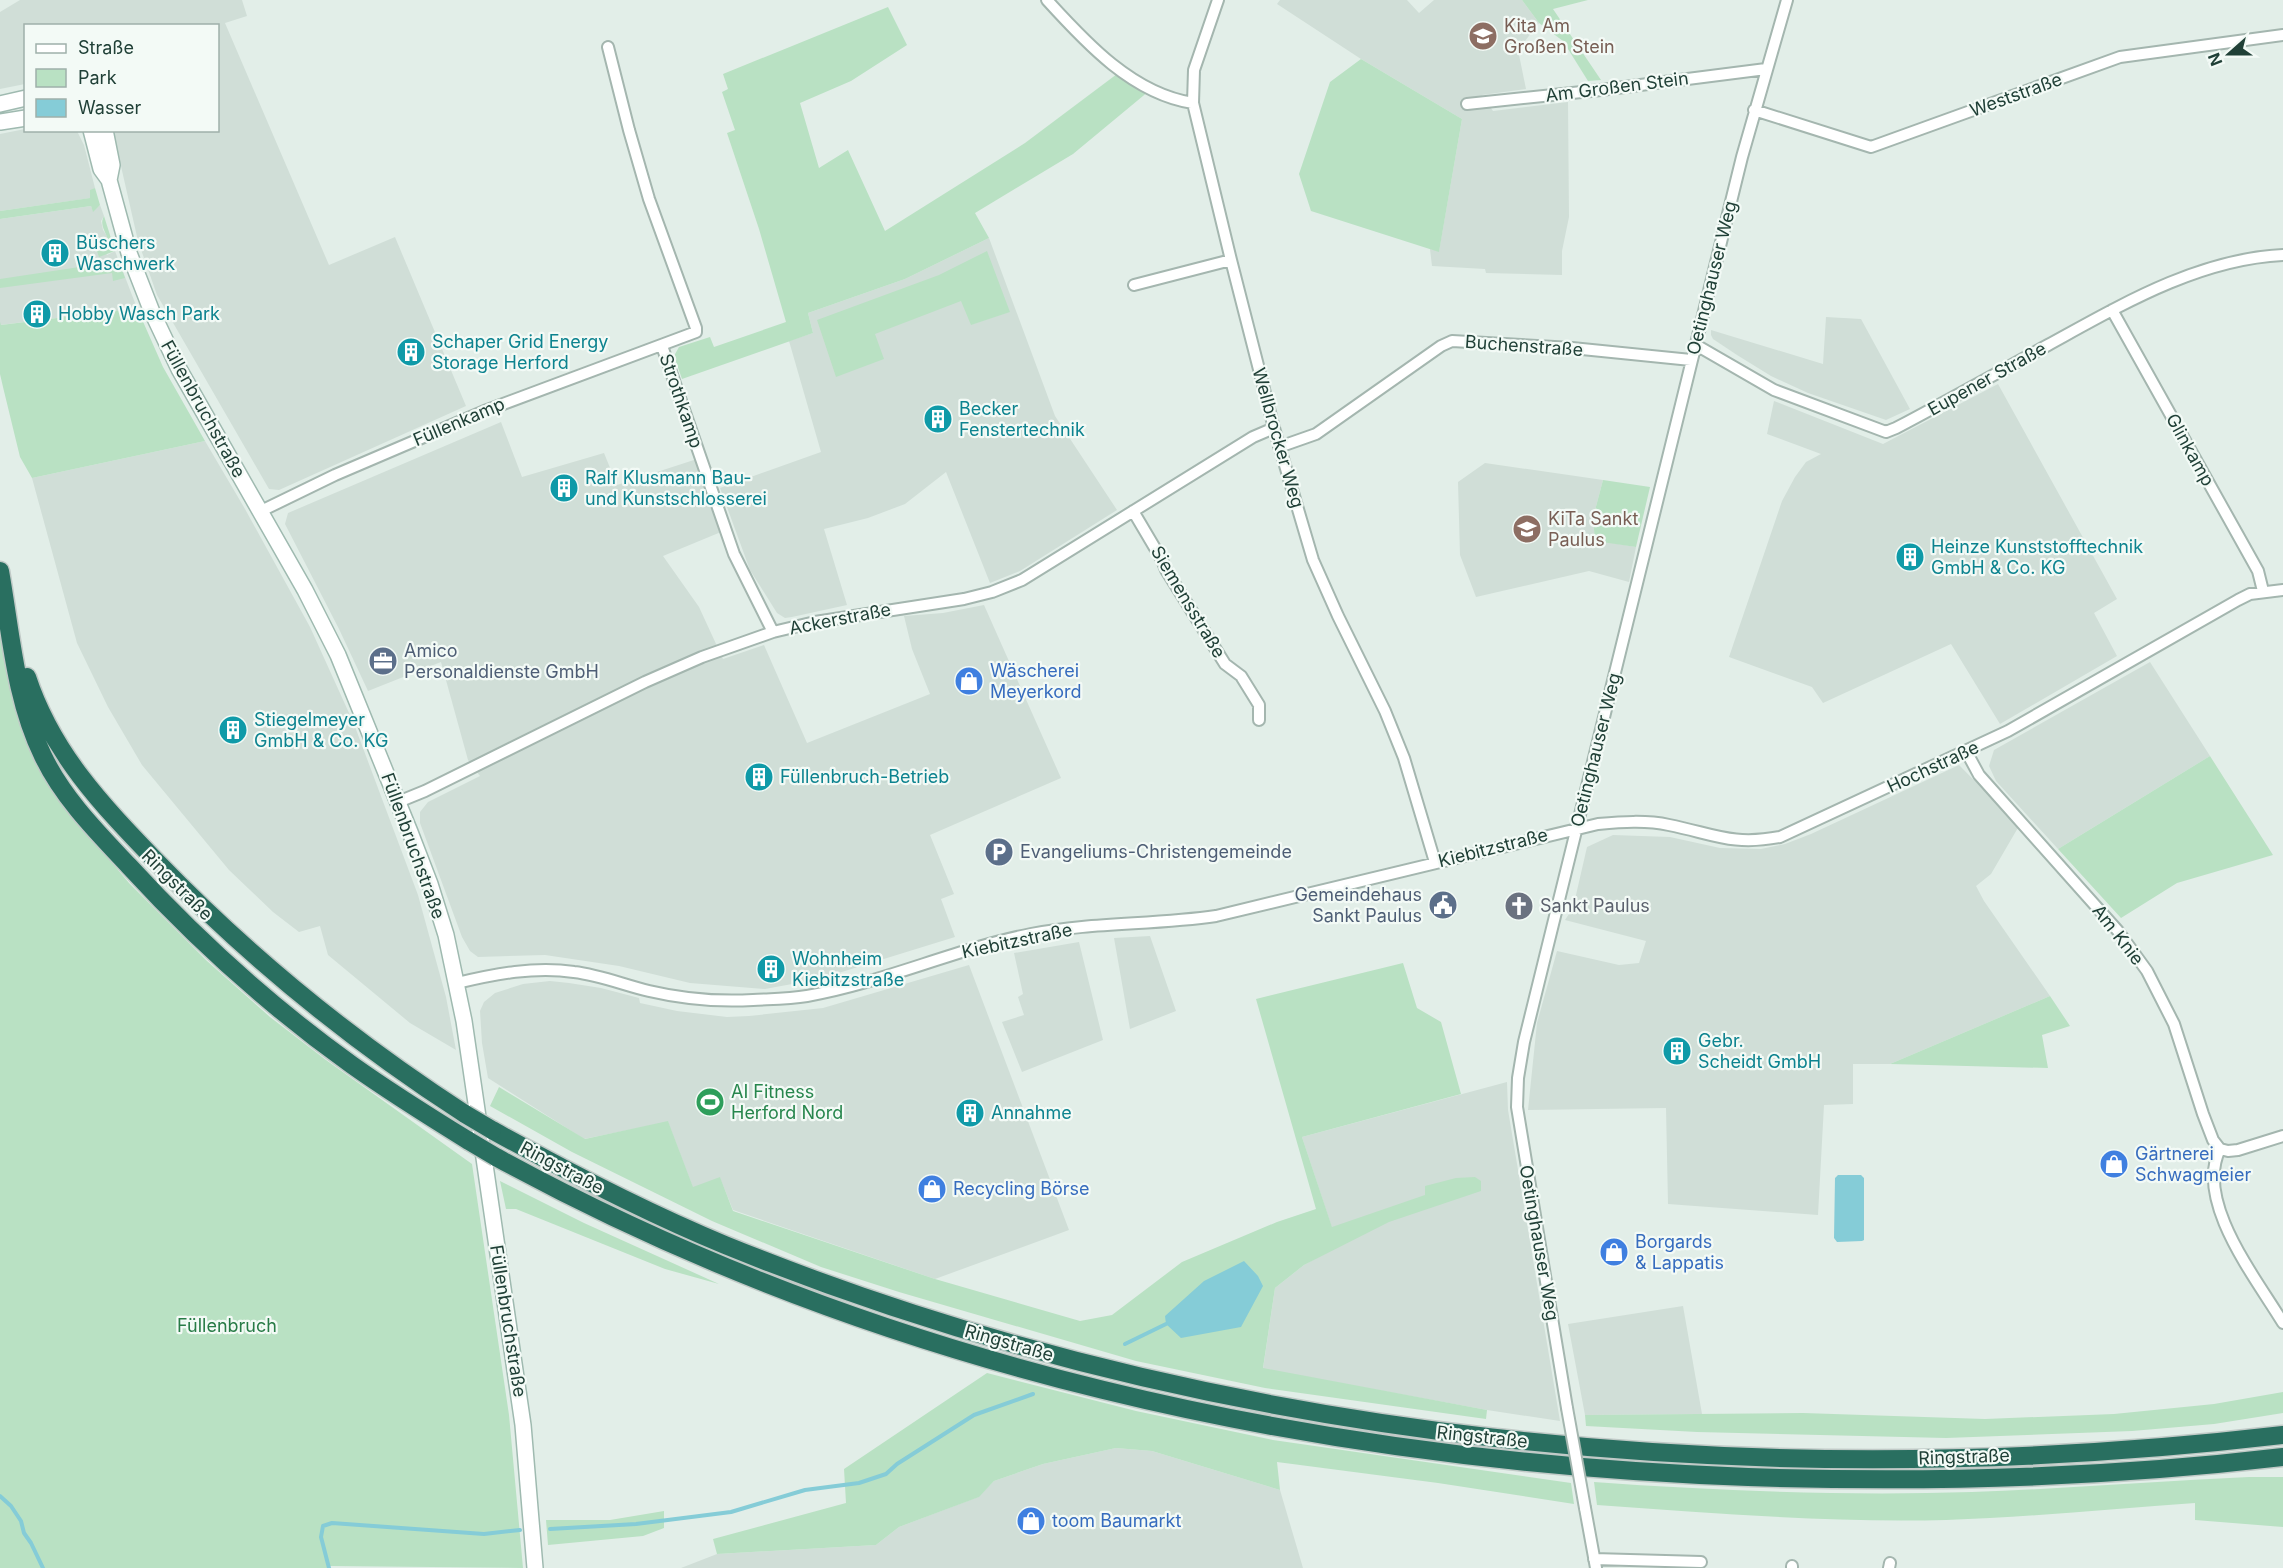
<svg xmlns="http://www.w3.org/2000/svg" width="2283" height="1568" font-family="Inter,sans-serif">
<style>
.built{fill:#d0ded7}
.green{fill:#b9e1c3}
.water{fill:#85ccd7}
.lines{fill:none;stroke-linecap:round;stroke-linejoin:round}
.stream{stroke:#85ccd7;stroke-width:4}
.street-casing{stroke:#a4b6af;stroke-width:14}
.secondary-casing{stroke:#9fbab0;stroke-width:18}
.highway-casing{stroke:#c1cac7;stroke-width:21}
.street{stroke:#fff;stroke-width:10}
.secondary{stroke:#fff;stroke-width:15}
.highway{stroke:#296f60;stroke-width:18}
.street-bridge-casing{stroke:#a4b6af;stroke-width:14;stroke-linecap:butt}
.highway-bridge-casing{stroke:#c1cac7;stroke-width:21;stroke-linecap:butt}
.street-bridge{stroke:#fff;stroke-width:10}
.highway-bridge{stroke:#296f60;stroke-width:18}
.labels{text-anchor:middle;stroke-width:4.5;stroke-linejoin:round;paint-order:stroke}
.education-label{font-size:18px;fill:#785e54;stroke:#f3faf6;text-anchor:start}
.street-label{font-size:18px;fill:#204037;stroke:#f3faf6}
.culture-label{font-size:18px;fill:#0d838f;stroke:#f3faf6;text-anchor:start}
.service-label{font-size:18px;fill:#4e5e75;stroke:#f3faf6;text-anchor:start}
.shop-label{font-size:18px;fill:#366cbe;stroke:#f3faf6;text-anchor:start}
.worship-label{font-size:18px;fill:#5b616d;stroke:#f3faf6;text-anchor:start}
.leisure-label{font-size:18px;fill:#27864d;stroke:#f3faf6;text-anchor:start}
.park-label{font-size:18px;fill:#277b46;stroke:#f3faf6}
</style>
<rect width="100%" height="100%" fill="#e2eee8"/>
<!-- built -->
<path class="built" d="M 20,0 L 242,0 L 247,16 L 225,23 L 329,265 L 395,237 L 466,406 L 279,490 L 269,489 L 157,295 L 138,241 L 113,131 L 218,130 L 218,26 L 26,26 L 25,84 L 0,89 L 0,12 Z
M 1280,0 L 1407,0 L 1419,13 L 1434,0 L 1522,0 L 1539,23 L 1518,50 L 1526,89 L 1482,95 L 1493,111 L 1568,102 L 1569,217 L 1562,251 L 1562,275 L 1486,273 L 1485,269 L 1432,266 L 1430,249 L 1439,251 L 1462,119 L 1361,59 L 1277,4 Z
M 25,129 L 77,131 L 84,145 L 95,188 L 90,191 L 91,198 L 0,211 L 0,134 Z
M 100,205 L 104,216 L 101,221 L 103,230 L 109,239 L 109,246 L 104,250 L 107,255 L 115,251 L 137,308 L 0,325 L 0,219 L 91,206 L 93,211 Z
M 989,238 L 1055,416 L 1117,510 L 1020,571 L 990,583 L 946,472 L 905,504 L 868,518 L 824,529 L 847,605 L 792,617 L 785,618 L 777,613 L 750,570 L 720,488 L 821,452 L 789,341 L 813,333 L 808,313 L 905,279 Z
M 1826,317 L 1861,319 L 1910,409 L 1886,420 L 1808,393 L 1771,376 L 1737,355 L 1713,339 L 1711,335 L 1711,330 L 1823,364 Z
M 1998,384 L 2117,599 L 2094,613 L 2117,656 L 2000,724 L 1951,644 L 1823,703 L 1812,687 L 1729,657 L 1782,501 L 1795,477 L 1806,462 L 1821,454 L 1767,434 L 1774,401 L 1883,444 Z
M 501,422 L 522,477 L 604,453 L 617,485 L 697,459 L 721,532 L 663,556 L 699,607 L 723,659 L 764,645 L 807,743 L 930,694 L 912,649 L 904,616 L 943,613 L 984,605 L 1061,778 L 930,835 L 954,894 L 941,899 L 955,937 L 819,979 L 765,989 L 690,983 L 619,966 L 545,955 L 478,957 L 470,951 L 462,937 L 420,823 L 420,812 L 428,802 L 480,776 L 468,760 L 441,662 L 368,691 L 339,629 L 285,524 L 288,513 Z
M 205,441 L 245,509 L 310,627 L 354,724 L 418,895 L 446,997 L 456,1050 L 410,1023 L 328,955 L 320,926 L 299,932 L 273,912 L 229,870 L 142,765 L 108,707 L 77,643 L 32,478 Z
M 1485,463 L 1603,480 L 1593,518 L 1595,540 L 1636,547 L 1629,582 L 1589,571 L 1476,597 L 1460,555 L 1458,482 Z
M 2150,662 L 2210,756 L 2058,849 L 1996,781 L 1989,766 L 1994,750 Z
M 1959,765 L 2019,826 L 1991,874 L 1976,886 L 1984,901 L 2050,996 L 1890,1064 L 1853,1064 L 1853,1104 L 1824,1105 L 1818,1215 L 1668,1204 L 1666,1108 L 1528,1110 L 1537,1023 L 1557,951 L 1619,965 L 1639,963 L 1646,941 L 1565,920 L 1573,908 L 1587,847 L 1613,835 L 1670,837 L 1720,848 L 1761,849 L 1785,844 L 1811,834 Z
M 1150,936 L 1176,1011 L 1130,1029 L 1114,938 Z
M 1079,942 L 1103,1040 L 1022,1072 L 1002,1022 L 1024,1015 L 1018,997 L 1023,994 L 1014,953 Z
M 969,965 L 1069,1230 L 935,1279 L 733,1210 L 720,1178 L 693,1188 L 668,1122 L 584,1139 L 488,1078 L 482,1043 L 480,1011 L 484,1002 L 495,993 L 523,984 L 550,981 L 569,983 L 601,988 L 639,998 L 640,1003 L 677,1011 L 727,1017 L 749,1016 L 823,1008 Z
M 1507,1082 L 1508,1110 L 1560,1421 L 1487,1410 L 1263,1369 L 1275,1288 L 1304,1265 L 1338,1246 L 1302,1137 Z
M 1683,1306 L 1702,1414 L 1585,1415 L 1568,1324 Z
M 1116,1448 L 1152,1451 L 1280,1490 L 1303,1568 L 681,1568 L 717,1554 L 876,1545 L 899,1527 L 978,1497 L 994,1481 L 1043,1464 Z"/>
<!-- green -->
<path class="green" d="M 1522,0 L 1588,0 L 1553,9 L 1601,80 L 1588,81 L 1563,41 L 1539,23 Z
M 888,7 L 907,45 L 851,81 L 800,103 L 819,168 L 848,150 L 885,231 L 1025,143 L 1117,74 L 1149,91 L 1073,154 L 975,213 L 989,238 L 905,279 L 808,313 L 813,333 L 682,379 L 674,356 L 679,347 L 710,337 L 714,347 L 786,322 L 759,229 L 727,133 L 735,130 L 722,92 L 728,89 L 723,74 Z
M 1361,59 L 1462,119 L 1439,252 L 1311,211 L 1299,174 L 1330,82 Z
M 95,188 L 100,205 L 93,212 L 91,206 L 0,219 L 0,211 L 90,198 L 90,190 Z
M 104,216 L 115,251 L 99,257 L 97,251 L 104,250 L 109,246 C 109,234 98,227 104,216 Z
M 987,251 L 1010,312 L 971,325 L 961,301 L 875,334 L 884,359 L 836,377 L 817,320 L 939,275 Z
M 119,261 L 125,278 L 113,281 L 112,273 L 0,288 L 0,279 Z
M 137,308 L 163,367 L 205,441 L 32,478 L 20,457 L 3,387 L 0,374 L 0,322 L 1,325 Z
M 1603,480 L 1650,487 L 1636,547 L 1595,541 L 1593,518 Z
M 0,627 L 8,671 L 87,833 L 129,883 L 207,961 L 270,1017 L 326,1060 L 472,1164 L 509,1415 L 523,1568 L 329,1566 L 329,1568 L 0,1568 Z
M 2210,756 L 2273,855 L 2177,883 L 2121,918 L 2058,849 Z
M 1403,963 L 1417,1008 L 1441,1022 L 1461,1094 L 1302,1137 L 1332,1227 L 1425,1195 L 1425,1186 L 1456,1178 L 1475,1177 L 1481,1181 L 1481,1191 L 1389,1222 L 1304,1265 L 1275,1288 L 1263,1368 L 1487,1410 L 1486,1419 L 1265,1388 L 1136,1361 L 899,1292 L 821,1267 L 712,1221 L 572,1152 L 490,1106 L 499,1087 L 585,1139 L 668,1121 L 693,1187 L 720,1177 L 733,1211 L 935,1279 L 1080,1321 L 1112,1315 L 1182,1262 L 1277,1222 L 1316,1209 L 1256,999 Z
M 2050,996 L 2070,1026 L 2042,1035 L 2048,1068 L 1890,1064 Z
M 500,1181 L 584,1223 L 719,1284 L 665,1269 L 516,1209 L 506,1209 Z
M 987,1373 L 1136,1411 L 1273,1440 L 1571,1483 L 1574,1504 L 1438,1483 L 1277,1462 L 1280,1490 L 1152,1451 L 1116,1448 L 1043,1464 L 994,1481 L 979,1497 L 899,1527 L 876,1545 L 717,1554 L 713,1539 L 846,1503 L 844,1469 Z
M 2283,1392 L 2283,1413 L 2214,1424 L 2132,1431 L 1946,1438 L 1697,1432 L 1586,1426 L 1585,1415 L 1803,1413 L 1985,1419 L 2114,1414 L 2214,1404 Z
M 2249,1477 L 2283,1477 L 2283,1527 L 2195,1520 L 2195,1503 C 2113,1509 2029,1517 1946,1520 C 1830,1523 1713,1513 1597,1505 L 1594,1482 C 1720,1491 1846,1496 1972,1492 C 2064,1489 2157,1481 2249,1477 Z
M 664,1511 L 664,1528 L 643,1536 L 548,1545 L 546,1520 L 610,1520 Z"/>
<!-- water -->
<path class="water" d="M 1838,1175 L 1861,1175 L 1864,1178 L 1864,1240 L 1862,1241 L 1837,1242 L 1834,1238 L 1835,1178 Z
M 1244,1261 L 1258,1276 L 1263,1286 L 1241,1327 L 1181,1338 L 1166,1324 L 1165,1316 L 1204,1281 Z"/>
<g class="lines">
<!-- stream -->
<path class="stream" d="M 1125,1344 L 1166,1324
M 0,1496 L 11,1506 L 21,1521 L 24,1533 L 31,1543 L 43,1568
M 550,1529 L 636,1524 L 731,1512 L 805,1490 L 859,1483 L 886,1474 L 897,1464 L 974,1415 L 1033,1394
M 329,1568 L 321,1537 L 323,1526 L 332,1523 L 484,1534 L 520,1530"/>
<!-- street casing -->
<g class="street-casing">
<path id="street" d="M 1047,0 C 1086,43 1133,94 1193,103
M 1218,0 L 1194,70 L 1193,103 L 1231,260 L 1274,428 L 1313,560 L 1338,616 L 1385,711 L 1404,758 L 1435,862
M 1467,104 L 1601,90 L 1766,69
M 1754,110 L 1871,147 L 2120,57 L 2283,35
M 1134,285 L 1231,260
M 2112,310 L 2258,571 L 2263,591
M 1696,345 L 1774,390 L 1886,432 L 1896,428 C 1947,401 1997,373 2048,345 C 2121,305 2198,259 2283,255
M 662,346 L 734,554 L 773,632
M 1279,447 L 1316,434 L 1441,346 L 1452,341 L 1572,348 L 1691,360
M 261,511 L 335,475 L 487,410 L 696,332 L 696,328 L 649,199 L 629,130 L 608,47
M 1133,511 L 1162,560 L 1166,570 L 1225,664 L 1241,676 L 1259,705 L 1259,720
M 1966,751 L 1979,775 L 2118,931 L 2147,971 L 2174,1024 L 2203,1114 L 2213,1140 L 2220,1149 L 2228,1151 L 2238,1150 L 2283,1136
M 398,802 L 425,791 L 645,682 L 702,657 L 773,632 L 815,622 L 964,599 L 992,592 L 1022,580 L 1253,437 L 1274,428
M 457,983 C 495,974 535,966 574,972 C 600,975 624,985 649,991 C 683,999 718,1002 753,1000 C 771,999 789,999 807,996 C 882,983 955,949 1031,934 C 1092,922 1155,925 1216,916 L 1598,824 C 1621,822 1646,820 1669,825 C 1714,834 1732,846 1780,837 L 2008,731 L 2238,600 L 2250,594 L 2283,590
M 2220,1149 C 2194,1201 2256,1278 2283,1323
M 1567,1408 L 1517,1107 L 1518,1078 L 1524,1042 L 1742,157 L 1787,0
M 1585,1508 L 1596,1568
M 1594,1559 L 1701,1562
M 1792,1568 L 1792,1566
M 1889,1568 L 1890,1563"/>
</g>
<!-- secondary casing -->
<g class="secondary-casing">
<path id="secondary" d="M 0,104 L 26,98
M 0,122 L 26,118
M 91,130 L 101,169 L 109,180 L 129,253 L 152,312 L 179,369 L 305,590 L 338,655 L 410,832 L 430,884 L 446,935 L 464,1021 L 523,1425 L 535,1568
M 105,130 L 112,165 L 109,180"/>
</g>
<!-- highway casing -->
<g class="highway-casing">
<path id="highway" d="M 0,571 C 11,633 15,699 43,756 C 63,798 97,832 129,866 C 196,939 271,1007 352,1065 C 390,1092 430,1117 469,1141
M 27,677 C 52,753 102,805 156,861 C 250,958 352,1041 465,1114
M 492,1130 C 568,1172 645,1212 725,1245 C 1214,1444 1761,1496 2283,1435
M 496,1157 C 879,1367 1313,1461 1748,1477 C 1926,1483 2106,1478 2283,1457"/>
</g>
<!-- street -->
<use href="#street" class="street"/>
<!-- secondary -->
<use href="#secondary" class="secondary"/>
<!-- highway -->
<use href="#highway" class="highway"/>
<!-- street-bridge casing -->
<g class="street-bridge-casing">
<path id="street-bridge" d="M 1567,1408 L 1585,1508"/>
</g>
<!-- highway-bridge casing -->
<g class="highway-bridge-casing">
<path id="highway-bridge" d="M 465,1114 L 492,1130
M 469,1141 L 496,1157"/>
</g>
<!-- street-bridge -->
<use href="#street-bridge" class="street-bridge"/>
<!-- highway-bridge -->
<use href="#highway-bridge" class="highway-bridge"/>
</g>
<!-- icons -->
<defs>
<g id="school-disc" transform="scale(1.5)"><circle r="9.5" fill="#8d6e63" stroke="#f3faf6"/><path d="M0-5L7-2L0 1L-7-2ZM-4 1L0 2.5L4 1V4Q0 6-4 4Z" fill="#fff"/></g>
<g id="building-disc" transform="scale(1.5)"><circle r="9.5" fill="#0f9aa8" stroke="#f3faf6"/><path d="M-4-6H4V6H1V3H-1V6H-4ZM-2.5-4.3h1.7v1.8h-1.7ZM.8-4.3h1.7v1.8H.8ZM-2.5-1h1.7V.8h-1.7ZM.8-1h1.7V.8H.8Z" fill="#fff"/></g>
<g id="office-disc" transform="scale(1.5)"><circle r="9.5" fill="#5c6f8a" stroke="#f3faf6"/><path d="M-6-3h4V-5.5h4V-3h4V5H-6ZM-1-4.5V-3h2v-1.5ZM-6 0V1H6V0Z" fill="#fff"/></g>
<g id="shop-disc" transform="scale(1.5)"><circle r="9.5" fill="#3f7fe0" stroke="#f3faf6"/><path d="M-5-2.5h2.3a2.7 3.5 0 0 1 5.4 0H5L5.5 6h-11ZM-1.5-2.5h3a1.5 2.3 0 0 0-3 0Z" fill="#fff"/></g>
<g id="parking-disc" transform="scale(1.5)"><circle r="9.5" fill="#5c6f8a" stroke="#f3faf6"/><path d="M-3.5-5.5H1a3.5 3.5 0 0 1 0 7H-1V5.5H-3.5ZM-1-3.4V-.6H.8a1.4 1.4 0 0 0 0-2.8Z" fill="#fff"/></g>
<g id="civic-disc" transform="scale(1.5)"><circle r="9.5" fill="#5c6f8a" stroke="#f3faf6"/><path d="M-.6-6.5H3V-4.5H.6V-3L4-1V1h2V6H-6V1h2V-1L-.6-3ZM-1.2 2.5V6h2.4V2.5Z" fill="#fff"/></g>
<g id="church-disc" transform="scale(1.5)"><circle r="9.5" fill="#6b7280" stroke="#f3faf6"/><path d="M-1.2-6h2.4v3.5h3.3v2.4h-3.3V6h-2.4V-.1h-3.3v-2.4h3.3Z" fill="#fff"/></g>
<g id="stadium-disc" transform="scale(1.5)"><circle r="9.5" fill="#2e9e5b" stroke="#f3faf6"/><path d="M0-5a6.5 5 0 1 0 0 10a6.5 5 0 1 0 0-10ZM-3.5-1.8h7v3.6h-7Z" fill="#fff"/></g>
</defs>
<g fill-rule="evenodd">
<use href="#school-disc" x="1483" y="36"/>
<use href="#building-disc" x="55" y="253"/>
<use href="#building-disc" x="37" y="314"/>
<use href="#building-disc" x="411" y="352"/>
<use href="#building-disc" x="938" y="419"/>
<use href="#building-disc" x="564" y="488"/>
<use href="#school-disc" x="1527" y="529"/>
<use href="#building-disc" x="1910" y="557"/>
<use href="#office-disc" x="383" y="661"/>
<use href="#shop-disc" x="969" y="681"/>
<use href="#building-disc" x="233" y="730"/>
<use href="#building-disc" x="759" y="777"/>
<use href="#parking-disc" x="999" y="852"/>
<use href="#civic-disc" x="1443" y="905"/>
<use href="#church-disc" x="1519" y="906"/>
<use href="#building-disc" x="771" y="969"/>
<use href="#building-disc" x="1677" y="1051"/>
<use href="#stadium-disc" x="710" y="1102"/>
<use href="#building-disc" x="970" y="1113"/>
<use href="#shop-disc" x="2114" y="1164"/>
<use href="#shop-disc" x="932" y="1189"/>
<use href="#shop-disc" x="1614" y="1252"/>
<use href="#shop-disc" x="1031" y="1521"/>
</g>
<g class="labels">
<!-- education labels -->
<g class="education-label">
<text x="1504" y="32">Kita Am<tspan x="1504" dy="21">Großen Stein</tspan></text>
<text x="1548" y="525">KiTa Sankt<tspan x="1548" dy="21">Paulus</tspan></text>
</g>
<!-- street labels -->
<g class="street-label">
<text transform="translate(1617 87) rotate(-7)" y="6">Am Großen Stein</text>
<text transform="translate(2016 95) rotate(-20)" y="6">Weststraße</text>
<text transform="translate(1712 278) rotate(-76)" y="6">Oetinghauser Weg</text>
<text transform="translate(1524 346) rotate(4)" y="6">Buchenstraße</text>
<text transform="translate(1987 379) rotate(-29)" y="6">Eupener Straße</text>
<text transform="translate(681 401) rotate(71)" y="6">Strothkamp</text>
<text transform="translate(203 409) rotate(61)" y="6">Füllenbruchstraße</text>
<text transform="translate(459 422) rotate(-23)" y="6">Füllenkamp</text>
<text transform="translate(1278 438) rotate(74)" y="6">Wellbrocker Weg</text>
<text transform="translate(2190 450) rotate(61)" y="6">Glinkamp</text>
<text transform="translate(1188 602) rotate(59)" y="6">Siemensstraße</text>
<text transform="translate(840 619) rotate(-11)" y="6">Ackerstraße</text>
<text transform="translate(1596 750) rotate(-76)" y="6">Oetinghauser Weg</text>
<text transform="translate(1933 767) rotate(-25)" y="6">Hochstraße</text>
<text transform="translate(413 846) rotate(70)" y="6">Füllenbruchstraße</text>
<text transform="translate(1493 848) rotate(-14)" y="6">Kiebitzstraße</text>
<text transform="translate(177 885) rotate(45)" y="6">Ringstraße</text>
<text transform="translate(2118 935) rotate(52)" y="6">Am Knie</text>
<text transform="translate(1017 941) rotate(-12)" y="6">Kiebitzstraße</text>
<text transform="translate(562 1168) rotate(28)" y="6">Ringstraße</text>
<text transform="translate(1539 1243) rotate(80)" y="6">Oetinghauser Weg</text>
<text transform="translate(508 1321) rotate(81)" y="6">Füllenbruchstraße</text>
<text transform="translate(1009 1343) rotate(16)" y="6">Ringstraße</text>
<text transform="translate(1482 1437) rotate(6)" y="6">Ringstraße</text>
<text transform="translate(1964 1457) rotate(-2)" y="6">Ringstraße</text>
</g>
<!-- culture labels -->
<g class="culture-label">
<text x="76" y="249">Büschers<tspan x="76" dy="21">Waschwerk</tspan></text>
<text x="58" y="320">Hobby Wasch Park</text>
<text x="432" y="348">Schaper Grid Energy<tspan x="432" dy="21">Storage Herford</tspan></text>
<text x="959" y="415">Becker<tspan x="959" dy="21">Fenstertechnik</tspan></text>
<text x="585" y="484">Ralf Klusmann Bau-<tspan x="585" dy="21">und Kunstschlosserei</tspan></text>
<text x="1931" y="553">Heinze Kunststofftechnik<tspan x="1931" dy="21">GmbH &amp; Co. KG</tspan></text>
<text x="254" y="726">Stiegelmeyer<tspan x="254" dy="21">GmbH &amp; Co. KG</tspan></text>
<text x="780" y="783">Füllenbruch-Betrieb</text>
<text x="792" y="965">Wohnheim<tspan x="792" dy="21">Kiebitzstraße</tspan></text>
<text x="1698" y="1047">Gebr.<tspan x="1698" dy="21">Scheidt GmbH</tspan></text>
<text x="991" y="1119">Annahme</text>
</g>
<!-- service labels -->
<g class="service-label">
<text x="404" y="657">Amico<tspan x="404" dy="21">Personaldienste GmbH</tspan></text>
<text x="1020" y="858">Evangeliums-Christengemeinde</text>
<text x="1422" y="901" text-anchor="end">Gemeindehaus<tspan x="1422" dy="21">Sankt Paulus</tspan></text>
</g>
<!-- shop labels -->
<g class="shop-label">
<text x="990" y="677">Wäscherei<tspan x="990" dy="21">Meyerkord</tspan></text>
<text x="2135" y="1160">Gärtnerei<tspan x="2135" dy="21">Schwagmeier</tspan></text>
<text x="953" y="1195">Recycling Börse</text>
<text x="1635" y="1248">Borgards<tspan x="1635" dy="21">&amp; Lappatis</tspan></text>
<text x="1052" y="1527">toom Baumarkt</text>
</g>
<!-- worship labels -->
<g class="worship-label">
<text x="1540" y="912">Sankt Paulus</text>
</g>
<!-- leisure labels -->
<g class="leisure-label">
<text x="731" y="1098">AI Fitness<tspan x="731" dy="21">Herford Nord</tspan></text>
</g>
<!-- park labels -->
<g class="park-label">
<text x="227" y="1332">Füllenbruch</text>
</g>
</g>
<!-- legend -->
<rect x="24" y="24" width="195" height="108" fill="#f3faf6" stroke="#9fb0aa" stroke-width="1.5"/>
<rect x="36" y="44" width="30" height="9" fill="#ffffff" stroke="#9fb0aa" stroke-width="1.5"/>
<text x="78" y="54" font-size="18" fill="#204037">Straße</text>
<rect x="36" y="69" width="30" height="18" fill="#b9e1c3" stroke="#9fb0aa" stroke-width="1.5"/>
<text x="78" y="84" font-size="18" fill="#204037">Park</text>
<rect x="36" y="99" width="30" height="18" fill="#85ccd7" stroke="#9fb0aa" stroke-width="1.5"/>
<text x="78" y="114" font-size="18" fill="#204037">Wasser</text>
<!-- north arrow -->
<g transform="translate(2229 54) rotate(249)" stroke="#f3faf6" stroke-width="4.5" paint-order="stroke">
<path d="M0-4.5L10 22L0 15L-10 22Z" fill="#204037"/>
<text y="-9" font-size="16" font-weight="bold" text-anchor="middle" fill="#204037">N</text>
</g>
</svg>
